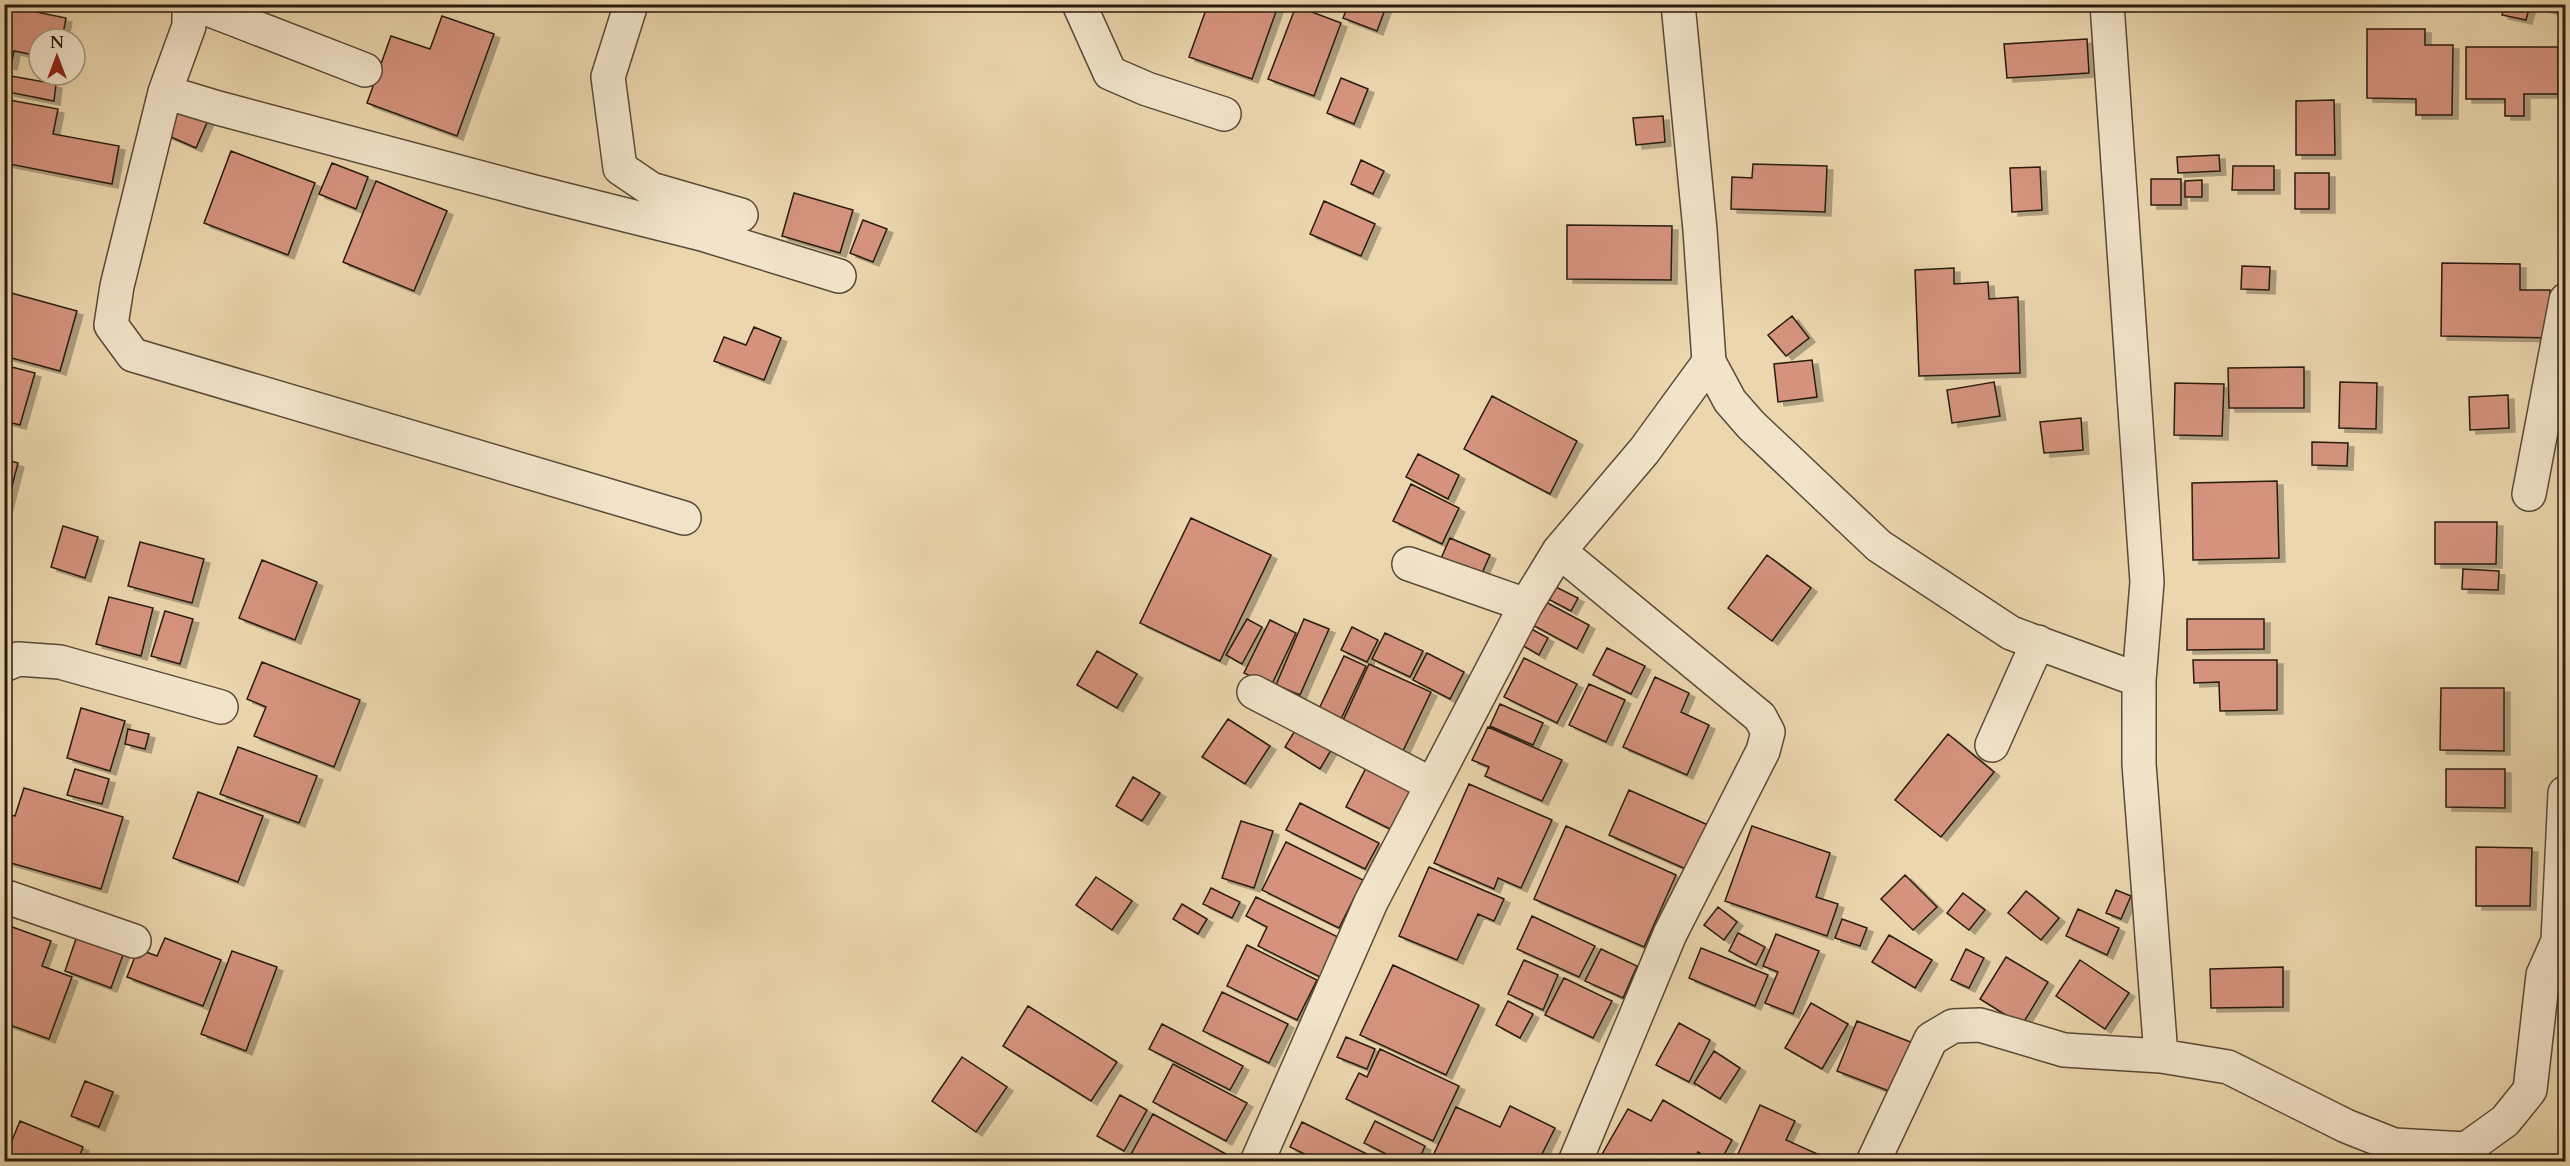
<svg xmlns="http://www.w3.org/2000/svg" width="2570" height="1166" font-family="Cardo,serif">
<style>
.building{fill:#d5937e;stroke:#291b0e;stroke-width:1.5;filter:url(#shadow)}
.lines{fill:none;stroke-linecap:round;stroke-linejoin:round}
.minor-casing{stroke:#5a4a36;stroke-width:36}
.minor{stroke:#f2e4ca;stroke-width:33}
</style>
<defs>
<filter id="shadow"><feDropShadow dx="6" dy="4" stdDeviation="0" flood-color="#0004"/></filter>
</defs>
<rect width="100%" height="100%" fill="#ebd6ad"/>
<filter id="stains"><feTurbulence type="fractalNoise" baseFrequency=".00333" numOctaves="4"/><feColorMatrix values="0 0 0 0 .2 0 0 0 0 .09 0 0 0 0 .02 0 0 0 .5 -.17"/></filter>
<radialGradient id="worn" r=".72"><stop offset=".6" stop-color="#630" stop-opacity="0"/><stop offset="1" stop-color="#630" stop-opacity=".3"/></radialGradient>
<!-- building -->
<path class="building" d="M 4,4 L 37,4 L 36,12 L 66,18 L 62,39 L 39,39 L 39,56 L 14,51 L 11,66 L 4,65 Z
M 1208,4 L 1278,6 L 1252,79 L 1189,57 Z
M 1349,4 L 1387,4 L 1377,31 L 1343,18 Z
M 2505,4 L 2564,4 L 2562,13 L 2530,5 L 2526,20 L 2502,15 Z
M 1296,6 L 1341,23 L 1314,96 L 1268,79 Z
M 442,16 L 494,34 L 457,136 L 367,103 L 391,36 L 430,49 Z
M 2367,29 L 2425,29 L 2425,45 L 2453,45 L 2452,115 L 2416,115 L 2416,99 L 2367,98 Z
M 2087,39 L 2089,73 L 2007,78 L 2004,44 Z
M 2466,47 L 2558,47 L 2558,94 L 2524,94 L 2524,116 L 2505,116 L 2505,99 L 2466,99 Z
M 11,76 L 56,84 L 54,101 L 8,92 Z
M 1341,78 L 1368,89 L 1354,124 L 1327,113 Z
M 4,99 L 58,109 L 53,134 L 119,146 L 112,184 L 4,163 Z
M 2334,100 L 2335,155 L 2296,155 L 2296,101 Z
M 177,105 L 209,118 L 196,148 L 164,134 Z
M 1663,116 L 1665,142 L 1636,145 L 1633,118 Z
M 231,151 L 315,183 L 288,255 L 204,223 Z
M 2219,155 L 2220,171 L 2178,173 L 2177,157 Z
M 1361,160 L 1384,171 L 1373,194 L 1351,184 Z
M 332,163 L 368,177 L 356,209 L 319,194 Z
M 1753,164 L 1827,166 L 1825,212 L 1731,209 L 1732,177 L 1752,178 Z
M 2233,166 L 2274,166 L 2274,190 L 2232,190 Z
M 2040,167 L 2042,210 L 2012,212 L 2010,168 Z
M 2295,173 L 2329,173 L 2329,209 L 2295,209 Z
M 2151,179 L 2181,179 L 2181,205 L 2151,205 Z
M 2202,180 L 2202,197 L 2185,197 L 2185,181 Z
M 376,181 L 447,211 L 414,291 L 343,262 Z
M 794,193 L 853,210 L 840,253 L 782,236 Z
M 1324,201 L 1375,224 L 1361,256 L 1310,234 Z
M 863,220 L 887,229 L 873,262 L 850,253 Z
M 1567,225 L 1672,226 L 1671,280 L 1567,279 Z
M 2442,263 L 2520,264 L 2520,290 L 2550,290 L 2549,338 L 2441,336 Z
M 2242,266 L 2270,267 L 2269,290 L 2241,289 Z
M 1954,268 L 1954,284 L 1988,282 L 1989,299 L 2018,297 L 2020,373 L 1919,376 L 1915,270 Z
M 4,291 L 77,311 L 60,371 L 4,356 Z
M 1792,316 L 1809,338 L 1786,356 L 1768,335 Z
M 754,327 L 781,338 L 764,380 L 714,361 L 724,337 L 746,345 Z
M 1812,360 L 1817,397 L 1778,402 L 1774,364 Z
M 4,365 L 35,373 L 20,425 L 4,421 Z
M 2304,367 L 2304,408 L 2229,408 L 2228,368 Z
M 1994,382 L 2000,416 L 1952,423 L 1947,390 Z
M 2340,382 L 2377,383 L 2376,429 L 2339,428 Z
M 2175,383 L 2224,384 L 2222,436 L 2174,435 Z
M 2508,395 L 2509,428 L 2470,430 L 2469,397 Z
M 1492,396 L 1577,441 L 1550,494 L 1464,449 Z
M 2081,418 L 2083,450 L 2044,453 L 2040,422 Z
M 2312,442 L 2348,443 L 2347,466 L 2312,465 Z
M 1418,454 L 1459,475 L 1448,499 L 1406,477 Z
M 4,459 L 18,463 L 4,517 Z
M 2277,481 L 2279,558 L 2193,560 L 2192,483 Z
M 1411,484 L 1459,508 L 1442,544 L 1393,521 Z
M 1191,518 L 1271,555 L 1220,661 L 1140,623 Z
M 2435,522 L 2497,522 L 2496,564 L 2435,564 Z
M 63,526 L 98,537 L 85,578 L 51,567 Z
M 1450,538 L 1490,555 L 1479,580 L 1439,563 Z
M 140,542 L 204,559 L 192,603 L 128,586 Z
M 1767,555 L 1811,588 L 1772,641 L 1728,608 Z
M 262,560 L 317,582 L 295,640 L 239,618 Z
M 2463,569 L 2499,571 L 2498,590 L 2462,589 Z
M 1554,586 L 1578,598 L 1571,611 L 1548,599 Z
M 109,597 L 153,608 L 141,656 L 96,644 Z
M 1542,600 L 1589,625 L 1577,649 L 1529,623 Z
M 165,611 L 193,619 L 180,664 L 151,656 Z
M 1247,619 L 1262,627 L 1242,664 L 1226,655 Z
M 1304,619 L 1329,629 L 1300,695 L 1276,685 Z
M 2187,619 L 2264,619 L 2264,649 L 2187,650 Z
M 1270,620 L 1296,633 L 1271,686 L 1244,673 Z
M 1524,625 L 1548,638 L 1539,655 L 1515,641 Z
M 1352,627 L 1378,640 L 1367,662 L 1341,650 Z
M 1385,633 L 1423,651 L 1410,677 L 1372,659 Z
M 1607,648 L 1645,666 L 1631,694 L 1593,675 Z
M 1097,651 L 1137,674 L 1117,708 L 1077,685 Z
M 1427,653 L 1464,672 L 1450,699 L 1413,680 Z
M 1344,656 L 1366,666 L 1340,721 L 1318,711 Z
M 1524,658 L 1577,684 L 1557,723 L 1504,697 Z
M 2193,660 L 2277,660 L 2277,710 L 2220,711 L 2219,682 L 2194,683 Z
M 262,662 L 360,700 L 334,767 L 254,736 L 266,707 L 247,699 Z
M 1369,664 L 1431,692 L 1402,753 L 1341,725 Z
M 1655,677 L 1689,693 L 1681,712 L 1709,725 L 1687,775 L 1623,747 Z
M 1589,684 L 1625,700 L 1606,742 L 1569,725 Z
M 2441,688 L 2504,688 L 2504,751 L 2440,750 Z
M 1500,704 L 1543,723 L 1533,745 L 1490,726 Z
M 81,708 L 125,721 L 110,771 L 67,758 Z
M 1228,719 L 1270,746 L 1245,784 L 1202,757 Z
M 1299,724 L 1334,745 L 1320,769 L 1285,747 Z
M 1488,727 L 1562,760 L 1542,801 L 1485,776 L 1489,767 L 1472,760 Z
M 128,729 L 149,734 L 145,749 L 125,744 Z
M 1948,734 L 1994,772 L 1941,837 L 1895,800 Z
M 238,747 L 317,776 L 299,823 L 220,794 Z
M 1367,766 L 1413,788 L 1392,830 L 1346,807 Z
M 75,769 L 109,779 L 102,804 L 67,795 Z
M 2446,769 L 2505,769 L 2505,808 L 2446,807 Z
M 1133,777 L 1160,793 L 1142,821 L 1116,806 Z
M 1469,784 L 1552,820 L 1521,888 L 1498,878 L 1494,889 L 1434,863 Z
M 24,788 L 123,817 L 101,889 L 4,861 L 4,814 L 15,816 Z
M 1629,790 L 1708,825 L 1688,870 L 1609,835 Z
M 198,792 L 263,816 L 238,882 L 173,858 Z
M 1300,803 L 1379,843 L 1365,869 L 1286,830 Z
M 1241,821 L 1273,831 L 1254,888 L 1222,878 Z
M 1566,826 L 1676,875 L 1644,947 L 1534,899 Z
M 1752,826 L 1830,853 L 1816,897 L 1838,904 L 1827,936 L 1725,901 Z
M 1286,842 L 1363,880 L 1339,928 L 1262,890 Z
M 2476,847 L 2532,848 L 2530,906 L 2476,906 Z
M 1429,867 L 1504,899 L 1494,921 L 1478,914 L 1457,960 L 1399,936 Z
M 1905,875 L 1937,907 L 1913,930 L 1881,899 Z
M 1096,877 L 1132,901 L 1112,930 L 1076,905 Z
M 1211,888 L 1240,902 L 1232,918 L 1203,904 Z
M 2116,890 L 2131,896 L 2121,919 L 2106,913 Z
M 2026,891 L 2059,918 L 2041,940 L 2008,913 Z
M 1963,893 L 1985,910 L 1969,930 L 1947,913 Z
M 1256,897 L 1340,938 L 1320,977 L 1258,946 L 1267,927 L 1246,916 Z
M 1182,904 L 1207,919 L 1198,934 L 1173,919 Z
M 1718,907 L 1737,922 L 1724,940 L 1704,925 Z
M 2078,909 L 2119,928 L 2107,955 L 2066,936 Z
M 1532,916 L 1595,946 L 1579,977 L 1517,949 Z
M 1842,919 L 1867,928 L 1860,946 L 1835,938 Z
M 4,924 L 51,941 L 42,966 L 72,977 L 49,1039 L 4,1023 Z
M 1738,933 L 1765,947 L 1756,965 L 1729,951 Z
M 1776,934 L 1819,951 L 1793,1014 L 1765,1003 L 1778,972 L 1763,966 Z
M 1889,935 L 1932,960 L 1915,988 L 1872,962 Z
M 77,936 L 124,952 L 111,988 L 65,971 Z
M 165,938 L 221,960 L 203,1006 L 127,977 L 138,949 L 157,956 Z
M 1247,945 L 1317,980 L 1297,1020 L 1227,986 Z
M 1701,948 L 1768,975 L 1755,1006 L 1689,978 Z
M 1601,949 L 1637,966 L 1623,998 L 1585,981 Z
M 1966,949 L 1984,958 L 1969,988 L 1951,980 Z
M 232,951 L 277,967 L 246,1051 L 201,1034 Z
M 2006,957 L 2048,982 L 2022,1025 L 1980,999 Z
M 1524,960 L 1558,975 L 1543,1010 L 1508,994 Z
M 2080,960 L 2129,993 L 2105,1029 L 2056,996 Z
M 1393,965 L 1479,1005 L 1446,1075 L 1360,1035 Z
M 2283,967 L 2283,1007 L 2211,1008 L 2210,969 Z
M 1564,978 L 1612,1001 L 1593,1038 L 1545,1015 Z
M 1222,992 L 1288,1024 L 1269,1063 L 1203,1031 Z
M 1508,1001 L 1533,1014 L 1520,1038 L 1496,1025 Z
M 1811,1003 L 1848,1024 L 1822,1069 L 1785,1048 Z
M 1028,1006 L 1117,1062 L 1091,1101 L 1003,1046 Z
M 1857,1021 L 1913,1043 L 1894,1093 L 1837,1071 Z
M 1679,1023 L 1710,1040 L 1689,1082 L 1656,1065 Z
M 1162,1024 L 1243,1066 L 1230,1090 L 1149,1049 Z
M 1346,1037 L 1375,1049 L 1367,1069 L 1337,1057 Z
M 1380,1049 L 1459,1086 L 1433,1141 L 1346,1099 L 1359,1073 L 1367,1077 Z
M 1714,1051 L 1740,1068 L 1720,1099 L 1694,1083 Z
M 962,1057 L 1007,1087 L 976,1132 L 932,1101 Z
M 1173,1064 L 1247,1103 L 1226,1141 L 1153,1102 Z
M 85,1081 L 113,1092 L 99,1127 L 71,1116 Z
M 1120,1095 L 1147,1110 L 1124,1151 L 1097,1136 Z
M 1663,1100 L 1732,1140 L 1720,1162 L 1714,1162 L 1698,1152 L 1692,1162 L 1610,1162 L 1601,1156 L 1628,1109 L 1651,1121 Z
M 1760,1105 L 1795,1121 L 1786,1140 L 1835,1162 L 1757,1162 L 1738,1154 Z
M 1510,1106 L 1555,1128 L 1538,1162 L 1430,1162 L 1456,1107 L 1500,1127 Z
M 1153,1114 L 1226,1154 L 1221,1162 L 1137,1162 L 1129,1158 Z
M 20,1121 L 83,1147 L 77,1162 L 21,1162 L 6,1155 Z
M 1375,1121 L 1425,1146 L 1418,1162 L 1402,1162 L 1364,1143 Z
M 1302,1122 L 1383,1162 L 1321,1162 L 1290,1147 Z"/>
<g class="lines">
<!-- minor casing -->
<g class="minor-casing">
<path id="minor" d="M 189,4 L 189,26 L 165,92 L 117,286 L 111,325 L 133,355 L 684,518
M 195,4 L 365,70
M 631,4 L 608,77 L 620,168 L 651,189 L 741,215
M 1079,4 L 1110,73 L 1147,89 L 1224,114
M 1678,4 L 1700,230 L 1709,362 L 1730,401 L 1751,425 L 1879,546 L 2011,633 L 2139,680 L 2139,764 L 2161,1056
M 2107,4 L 2147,582 L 2139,680
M 165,92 L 218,108 L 530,191 L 702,234 L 839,276
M 2529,494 L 2566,300
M 1559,551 L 1760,717 L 1768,732 L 1763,751 L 1670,934 L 1575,1162
M 1409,564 L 1526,605
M 4,665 L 18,659 L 60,662 L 221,707
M 1254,692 L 1431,784
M 1992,745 L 2038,642
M 4,896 L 134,941
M 2558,941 L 2565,793
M 1257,1162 L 1371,902 L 1526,605 L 1559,551 L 1644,451 L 1709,362
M 1873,1162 L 1931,1039 L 1953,1026 L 1980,1025 L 2064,1050 L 2161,1056 L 2228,1067 L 2346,1126 L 2394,1145 L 2466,1149 L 2505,1121 L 2530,1090 L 2543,975 L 2558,941 L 2566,936"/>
</g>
<!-- minor -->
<use href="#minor" class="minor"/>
</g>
<!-- margin -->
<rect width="2570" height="1166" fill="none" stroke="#ebd6ad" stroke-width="24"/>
<rect x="6" y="6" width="2558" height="1154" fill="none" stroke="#291b0e" stroke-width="3"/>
<rect x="12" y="12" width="2546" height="1142" fill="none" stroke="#291b0e" stroke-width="1.5"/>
<!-- north arrow -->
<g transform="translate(57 57)"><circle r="28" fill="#f2e4ca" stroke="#a2947f" stroke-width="1.5"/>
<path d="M0-4.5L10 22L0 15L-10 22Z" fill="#8f2418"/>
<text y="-9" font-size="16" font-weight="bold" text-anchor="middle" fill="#291b0e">N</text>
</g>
<rect width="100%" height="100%" filter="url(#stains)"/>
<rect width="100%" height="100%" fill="url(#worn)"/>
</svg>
